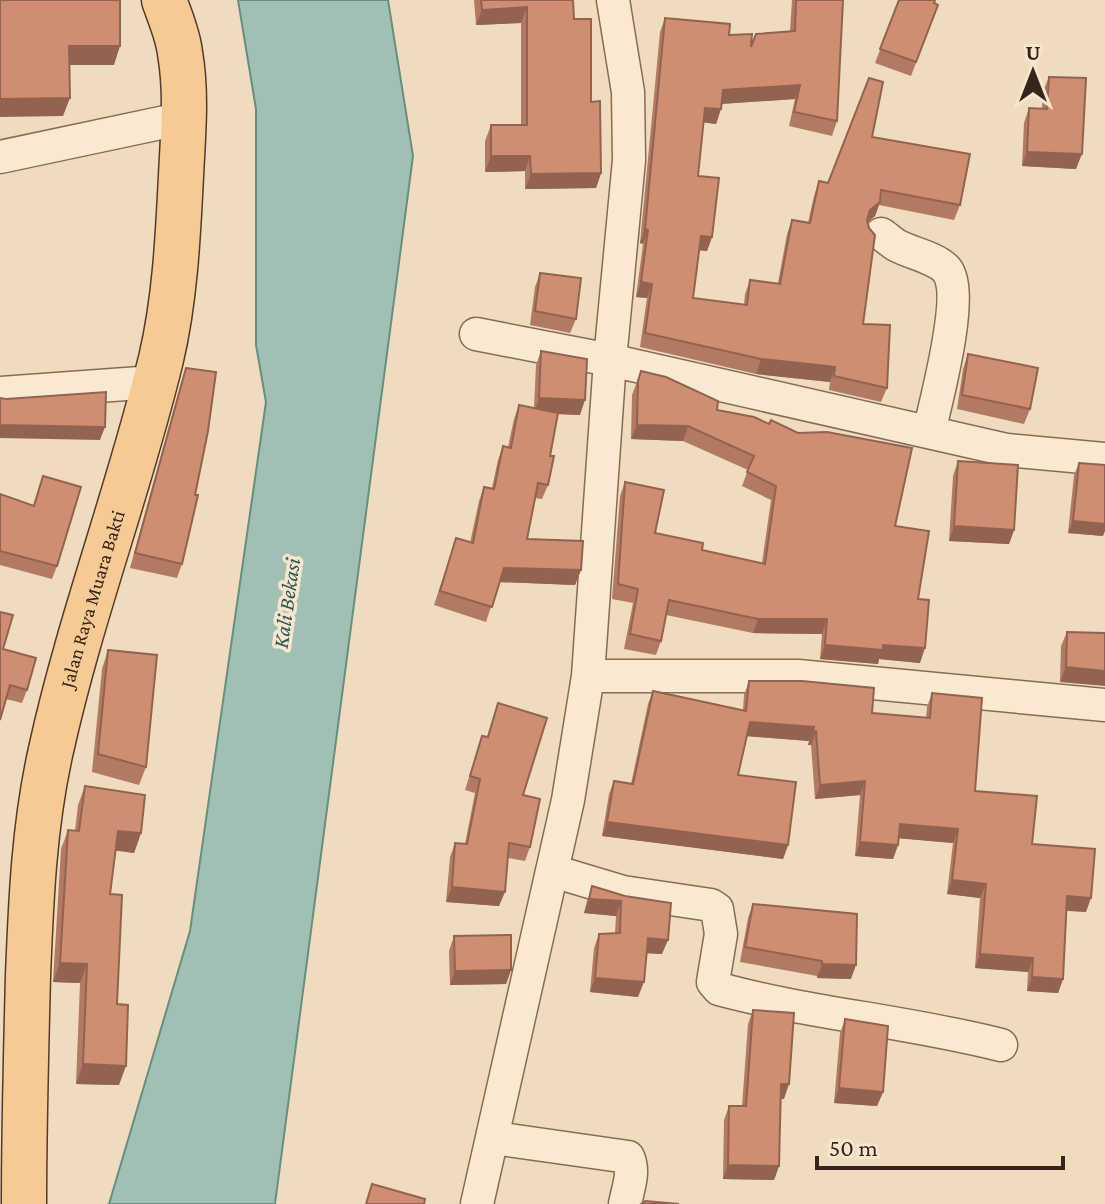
<svg xmlns="http://www.w3.org/2000/svg" width="1105" height="1204" font-family="'Crimson Pro',serif">
<style>
.water{fill:#a1c0b4;stroke:#688e80;stroke-width:2}
.lines{fill:none;stroke-linecap:round;stroke-linejoin:round}
.street-casing{stroke:#886b56;stroke-width:35}
.primary-casing{stroke:#55392b;stroke-width:47}
.street{stroke:#fae9d1;stroke-width:32}
.primary{stroke:#f5cb93;stroke-width:44}
.wall{fill:#b27a62}
.shaded-wall{fill:#916350}
.building{fill:#cf8e72;stroke:#916350;stroke-width:2}
.labels{text-anchor:middle;stroke-width:7;stroke-linejoin:round;paint-order:stroke}
.street-label{font-size:20px;fill:#36251b;stroke:#f6e6cd}
.water-label{font-size:22px;font-style:italic;fill:#2a574f;stroke:#f6e6cd}
</style>
<rect width="100%" height="100%" fill="#efdbbd"/>
<!-- water -->
<path class="water" d="M 238,0 L 388,0 L 413,156 L 275,1204 L 109,1204 L 190,931 L 266,402 L 256,345 L 256,109 Z"/>
<g class="lines">
<!-- street casing -->
<g class="street-casing">
<path id="street" d="M 0,157 L 184,118
M 881,234 C 886,237 891,242 896,245 C 910,253 934,257 946,269 C 966,292 936,401 929,432
M 476,334 L 610,360 L 1007,450 L 1105,459
M 0,393 L 154,382
M 588,676 L 798,676 L 1105,705
M 553,871 L 623,892 L 711,905 L 717,909 L 721,934 L 713,982 L 719,989 C 812,1014 907,1021 1001,1045
M 494,1138 L 628,1157 C 635,1172 628,1188 625,1204
M 477,1204 L 568,800 L 588,676 L 610,360 L 629,160 L 628,92 L 613,0"/>
</g>
<!-- primary casing -->
<g class="primary-casing">
<g id="primary">
<path id="s1" d="M 24,1204 C 24,1128 26,1052 28,976 C 31,900 34,825 51,750 C 80,618 129,491 161,359 C 175,300 178,236 181,176 C 183,135 187,93 180,53 C 178,35 170,17 164,0"/>
</g>
</g>
<!-- street -->
<use href="#street" class="street"/>
<!-- primary -->
<use href="#primary" class="primary"/>
</g>
<!-- wall -->
<path class="wall" d="M 474,0 L 573,0 L 574,19 L 591,102 L 601,173 L 596,188 L 525,189 L 525,171 L 485,172 L 485,141 L 491,125 L 521,125 L 521,23 L 476,25 Z
M 792,0 L 843,0 L 837,121 L 832,136 L 789,126 L 795,99 L 722,104 L 716,124 L 704,122 L 698,176 L 712,237 L 707,251 L 699,250 L 693,298 L 744,305 L 745,294 L 750,280 L 778,283 L 787,234 L 792,220 L 808,223 L 814,196 L 819,181 L 828,183 L 872,137 L 960,205 L 954,220 L 879,205 L 875,216 L 868,222 L 863,324 L 887,388 L 881,402 L 829,390 L 830,382 L 756,374 L 640,347 L 647,298 L 636,297 L 643,244 L 640,243 L 660,32 L 665,18 L 729,35 L 751,47 L 790,31 Z
M 899,0 L 934,3 L 938,5 L 911,76 L 875,63 Z
M 1049,77 L 1076,169 L 1022,166 L 1024,123 L 1029,108 L 1042,109 L 1043,91 Z
M 540,273 L 576,319 L 570,333 L 530,325 L 535,287 Z
M 541,351 L 580,415 L 558,414 L 550,456 L 548,485 L 542,499 L 535,498 L 527,539 L 581,570 L 575,585 L 499,582 L 486,622 L 434,605 L 456,538 L 470,543 L 479,501 L 484,487 L 492,488 L 498,460 L 503,446 L 508,447 L 514,419 L 519,405 L 534,408 L 536,365 Z
M 968,354 L 1030,409 L 1024,424 L 957,409 L 963,369 Z
M 186,368 L 195,495 L 182,564 L 177,578 L 130,568 L 181,383 Z
M 641,371 L 717,410 L 895,526 L 918,599 L 920,663 L 879,659 L 878,664 L 820,659 L 822,634 L 753,633 L 666,615 L 661,641 L 656,655 L 624,649 L 633,603 L 612,599 L 620,496 L 625,482 L 655,533 L 702,550 L 762,563 L 771,500 L 742,486 L 748,470 L 683,441 L 631,439 L 632,395 Z
M 958,461 L 1014,530 L 1009,544 L 949,541 L 953,476 Z
M 1079,463 L 1103,536 L 1068,533 L 1074,475 Z
M 43,476 L 57,566 L 52,579 L 0,565 L 0,494 L 33,506 Z
M 0,612 L 3,649 L 27,690 L 22,703 L 6,699 Z
M 1067,632 L 1105,633 L 1060,682 L 1061,646 Z
M 108,650 L 146,767 L 139,785 L 92,772 L 102,669 Z
M 749,681 L 872,713 L 926,718 L 927,707 L 932,693 L 975,791 L 1032,844 L 1086,912 L 1067,911 L 1063,979 L 1058,993 L 1027,991 L 1028,972 L 975,968 L 980,898 L 947,894 L 953,843 L 899,838 L 898,845 L 893,859 L 855,856 L 860,795 L 815,799 L 811,745 L 808,745 L 809,741 L 746,736 L 738,775 L 788,845 L 783,859 L 602,836 L 609,794 L 614,781 L 631,784 L 648,704 L 653,691 L 743,710 L 744,695 Z
M 498,703 L 523,795 L 530,847 L 525,861 L 508,858 L 499,906 L 446,902 L 450,857 L 455,843 L 465,844 L 475,793 L 465,790 L 482,736 L 487,737 Z
M 85,786 L 141,833 L 134,853 L 115,850 L 110,894 L 117,1004 L 119,1085 L 76,1084 L 80,983 L 53,982 L 61,849 L 68,830 L 75,831 L 78,805 Z
M 592,886 L 625,896 L 662,954 L 646,953 L 638,997 L 590,992 L 594,948 L 599,934 L 615,933 L 616,916 L 584,913 L 587,901 Z
M 753,904 L 851,979 L 817,978 L 817,976 L 740,962 L 748,918 Z
M 454,936 L 511,970 L 506,984 L 450,985 L 449,951 Z
M 753,1010 L 784,1099 L 781,1099 L 779,1166 L 774,1180 L 723,1179 L 724,1120 L 729,1106 L 742,1106 L 748,1024 Z
M 845,1019 L 883,1092 L 877,1106 L 834,1103 L 840,1033 Z"/>
<!-- shaded-wall -->
<path class="shaded-wall" d="M 527,7 L 521,23 L 476,25 L 482,10 Z
M 69,46 L 120,46 L 114,65 L 62,65 Z
M 800,85 L 795,99 L 718,104 L 723,90 Z
M 70,98 L 63,116 L 0,117 L 0,99 Z
M 705,108 L 721,109 L 716,124 L 700,122 Z
M 1027,152 L 1082,154 L 1076,169 L 1022,166 Z
M 491,156 L 530,156 L 525,171 L 485,172 Z
M 601,173 L 596,188 L 525,189 L 531,174 Z
M 880,202 L 875,216 L 865,224 L 870,210 Z
M 645,229 L 648,230 L 643,244 L 640,243 Z
M 701,236 L 712,237 L 707,251 L 696,250 Z
M 641,282 L 652,284 L 647,298 L 636,297 Z
M 761,359 L 835,367 L 830,382 L 756,374 Z
M 539,398 L 585,400 L 580,415 L 534,413 Z
M 0,425 L 105,427 L 100,440 L 0,438 Z
M 637,425 L 688,426 L 683,441 L 631,439 Z
M 1073,521 L 1105,524 L 1105,531 L 1103,536 L 1068,533 Z
M 954,526 L 1014,530 L 1009,544 L 949,541 Z
M 504,568 L 581,570 L 575,585 L 499,582 Z
M 758,619 L 827,619 L 822,634 L 753,633 Z
M 825,645 L 883,645 L 925,648 L 920,663 L 879,659 L 878,664 L 820,659 Z
M 1066,667 L 1105,671 L 1105,686 L 1060,682 Z
M 750,722 L 814,727 L 809,741 L 745,736 Z
M 813,731 L 816,731 L 811,745 L 808,745 Z
M 865,781 L 860,795 L 815,799 L 820,785 Z
M 607,822 L 788,845 L 783,859 L 602,836 Z
M 900,824 L 958,829 L 953,843 L 895,838 Z
M 118,831 L 141,833 L 134,853 L 111,850 Z
M 860,842 L 898,845 L 893,859 L 855,856 Z
M 952,880 L 986,884 L 980,898 L 947,894 Z
M 452,887 L 505,892 L 499,906 L 446,902 Z
M 1067,896 L 1091,898 L 1086,912 L 1062,910 Z
M 589,899 L 621,901 L 616,916 L 584,913 Z
M 648,938 L 668,940 L 662,954 L 642,953 Z
M 980,954 L 1033,958 L 1028,972 L 975,968 Z
M 60,963 L 87,964 L 80,983 L 53,982 Z
M 822,964 L 856,965 L 851,979 L 817,978 Z
M 511,970 L 506,984 L 450,985 L 455,971 Z
M 1032,977 L 1063,979 L 1058,993 L 1027,991 Z
M 595,978 L 644,982 L 638,997 L 590,992 Z
M 83,1064 L 126,1066 L 119,1085 L 76,1084 Z
M 781,1084 L 789,1084 L 784,1099 L 776,1098 Z
M 839,1088 L 883,1092 L 877,1106 L 834,1103 Z
M 728,1165 L 779,1166 L 774,1180 L 723,1179 Z"/>
<!-- building -->
<path class="building" d="M 0,0 L 120,0 L 120,46 L 69,46 L 70,98 L 0,99 Z
M 481,0 L 573,0 L 574,19 L 591,19 L 591,102 L 600,101 L 601,173 L 531,174 L 530,156 L 491,156 L 491,125 L 527,125 L 527,7 L 482,10 Z
M 796,0 L 843,0 L 837,121 L 794,112 L 800,85 L 723,90 L 721,109 L 705,108 L 698,176 L 719,178 L 712,237 L 701,236 L 693,298 L 747,305 L 750,280 L 780,284 L 792,220 L 810,223 L 819,181 L 828,183 L 869,78 L 883,82 L 872,137 L 970,154 L 960,205 L 881,190 L 880,202 L 870,210 L 867,220 L 869,228 L 875,235 L 863,324 L 890,325 L 887,388 L 834,376 L 835,367 L 761,359 L 645,333 L 652,284 L 641,282 L 648,230 L 645,229 L 665,18 L 730,24 L 729,35 L 752,34 L 751,47 L 756,34 L 795,31 Z
M 899,0 L 935,0 L 934,3 L 938,5 L 916,62 L 880,49 Z
M 1049,77 L 1086,78 L 1082,154 L 1027,152 L 1029,108 L 1047,109 Z
M 540,273 L 581,278 L 576,319 L 535,311 Z
M 541,351 L 587,359 L 585,400 L 539,398 Z
M 968,354 L 1038,368 L 1030,409 L 962,395 Z
M 186,368 L 216,372 L 208,431 L 195,495 L 198,495 L 182,564 L 135,553 Z
M 641,371 L 666,377 L 718,401 L 717,410 L 754,417 L 769,424 L 771,420 L 798,433 L 827,432 L 912,448 L 895,526 L 929,531 L 918,599 L 929,600 L 925,648 L 883,645 L 883,650 L 825,645 L 827,619 L 758,619 L 669,600 L 661,641 L 630,634 L 638,589 L 618,584 L 625,482 L 664,490 L 655,533 L 703,543 L 702,550 L 765,564 L 776,486 L 747,472 L 754,456 L 688,426 L 637,425 L 638,381 Z
M 106,392 L 105,427 L 0,425 L 0,398 L 6,399 Z
M 519,405 L 558,413 L 550,456 L 554,456 L 548,485 L 538,483 L 527,539 L 583,541 L 581,570 L 504,568 L 492,607 L 440,591 L 456,538 L 473,543 L 484,487 L 494,489 L 503,446 L 511,448 Z
M 958,461 L 1018,465 L 1014,530 L 954,526 Z
M 1079,463 L 1105,465 L 1105,524 L 1073,521 Z
M 43,476 L 81,487 L 57,566 L 0,551 L 0,494 L 34,506 Z
M 0,612 L 13,615 L 3,649 L 36,658 L 27,690 L 10,685 L 0,720 Z
M 1067,632 L 1105,633 L 1105,671 L 1066,667 Z
M 108,650 L 157,655 L 146,767 L 98,754 Z
M 749,681 L 802,681 L 874,688 L 872,713 L 930,718 L 932,693 L 982,698 L 975,791 L 1037,796 L 1032,844 L 1095,849 L 1091,898 L 1067,896 L 1063,979 L 1032,977 L 1033,958 L 980,954 L 986,884 L 952,880 L 958,829 L 900,824 L 898,845 L 860,842 L 865,781 L 820,785 L 816,731 L 813,731 L 814,727 L 750,722 L 738,775 L 796,782 L 788,845 L 607,822 L 614,781 L 633,784 L 653,691 L 746,711 Z
M 498,703 L 547,718 L 523,795 L 540,799 L 530,847 L 509,843 L 505,892 L 452,887 L 455,843 L 467,844 L 480,779 L 470,776 L 482,736 L 488,737 Z
M 85,786 L 145,795 L 141,833 L 118,831 L 110,894 L 122,895 L 117,1004 L 128,1005 L 126,1066 L 83,1064 L 87,964 L 60,963 L 68,830 L 79,831 Z
M 592,886 L 625,896 L 671,903 L 668,940 L 648,938 L 644,982 L 595,978 L 599,934 L 620,933 L 621,901 L 589,899 Z
M 753,904 L 857,914 L 856,965 L 822,964 L 822,961 L 745,947 Z
M 511,935 L 511,970 L 455,971 L 454,936 Z
M 753,1010 L 794,1013 L 789,1084 L 781,1084 L 779,1166 L 728,1165 L 729,1106 L 746,1106 Z
M 845,1019 L 888,1026 L 883,1092 L 839,1088 Z
M 372,1184 L 425,1199 L 424,1204 L 366,1204 Z
M 645,1201 L 679,1204 L 641,1204 Z"/>
<g class="labels">
<!-- street labels -->
<g class="street-label">
<text dy="7" stroke="none"><textPath href="#s1" startOffset="612">Jalan Raya Muara Bakti</textPath></text>
</g>
<!-- water labels -->
<g class="water-label">
<text transform="translate(286 603) rotate(-82)" y="8">Kali Bekasi</text>
</g>
</g>
<!-- north arrow -->
<g transform="translate(1033 72)" stroke="#f6e6cd" stroke-width="6" paint-order="stroke">
<path d="M0-6L14 30L0 20L-14 30Z" fill="#36251b"/>
<text y="-12" font-size="22" font-weight="bold" text-anchor="middle" fill="#36251b">U</text>
</g>
<!-- scale -->
<path d="M817 1156v12h246v-12" fill="none" stroke="#36251b" stroke-width="4"/>
<text x="829" y="1156" font-size="24" fill="#36251b" stroke="#f6e6cd" stroke-width="6" paint-order="stroke">50 m</text>
</svg>
